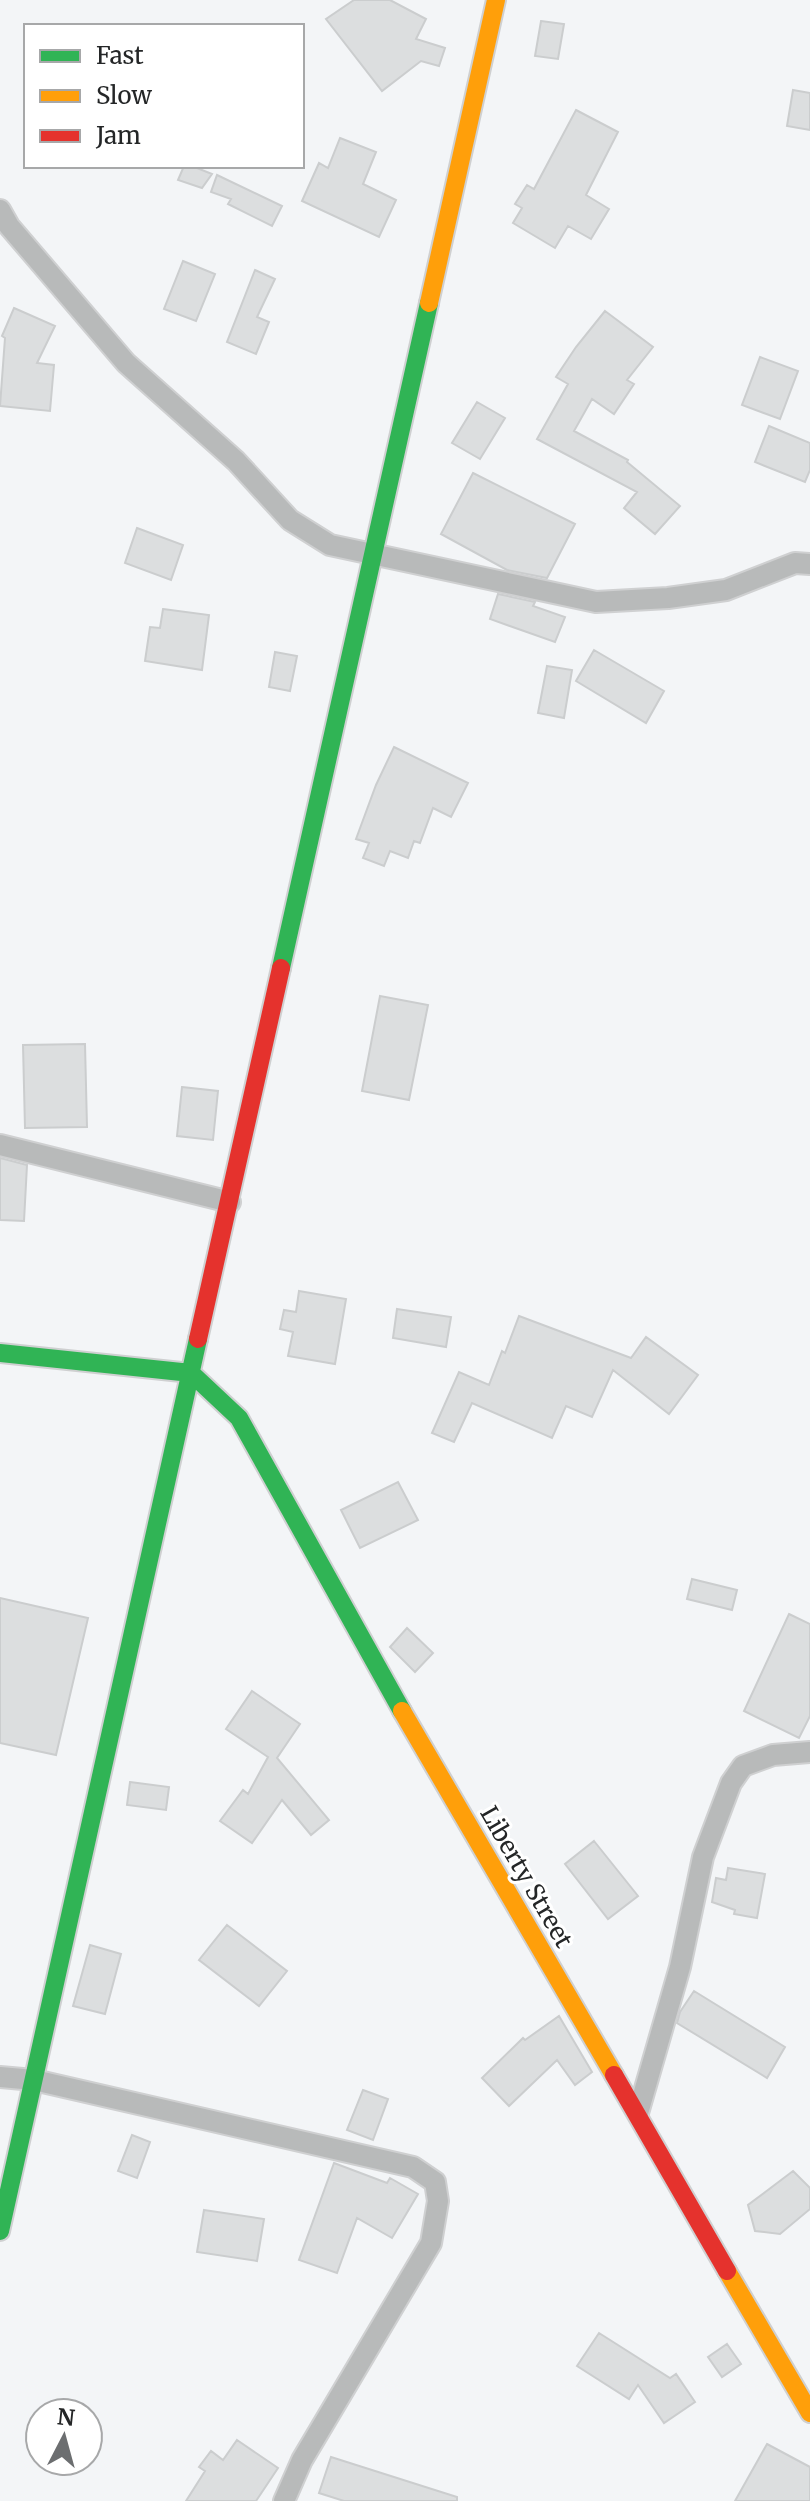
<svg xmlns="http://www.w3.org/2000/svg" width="810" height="2501" font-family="Merriweather,serif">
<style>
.building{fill:#dcdedf;stroke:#cbcdce;stroke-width:2}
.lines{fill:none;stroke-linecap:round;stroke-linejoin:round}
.street-casing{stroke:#cfd0d1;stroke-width:24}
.fast-casing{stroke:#cfd0d1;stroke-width:22}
.slow-casing{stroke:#cfd0d1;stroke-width:22}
.jam-casing{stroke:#cfd0d1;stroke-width:22}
.street{stroke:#b8baba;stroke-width:20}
.fast{stroke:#30b455;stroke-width:18}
.slow{stroke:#ff9f0a;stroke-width:18}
.jam{stroke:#e5322d;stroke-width:18}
.labels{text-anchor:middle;stroke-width:6;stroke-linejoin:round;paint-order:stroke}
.street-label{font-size:24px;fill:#242627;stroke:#fff}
</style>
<rect width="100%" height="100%" fill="#f3f5f7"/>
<!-- building -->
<path class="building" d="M 354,0 L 390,0 L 426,19 L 416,39 L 445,48 L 439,66 L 421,61 L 382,91 L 326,19 Z
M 541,21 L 564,24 L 558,59 L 535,56 Z
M 793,90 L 810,93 L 810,130 L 787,126 Z
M 576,110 L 618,132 L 586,195 L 609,209 L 591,239 L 568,226 L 555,248 L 513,223 L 522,208 L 515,204 L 527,185 L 534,189 Z
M 340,138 L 376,152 L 363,184 L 396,200 L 379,237 L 302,201 L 319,163 L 328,168 Z
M 184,166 L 192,166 L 212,174 L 202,188 L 178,180 Z
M 217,175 L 282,206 L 272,226 L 228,204 L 231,199 L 211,192 Z
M 183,261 L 215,274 L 196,321 L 164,309 Z
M 255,270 L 275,279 L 257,317 L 269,322 L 256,354 L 227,342 Z
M 14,308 L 55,326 L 37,363 L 54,365 L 50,411 L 0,406 L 5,338 L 2,336 Z
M 605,311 L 653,347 L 627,380 L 634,384 L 614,414 L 592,399 L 574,431 L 628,460 L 627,462 L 680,506 L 655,534 L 624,508 L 637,492 L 537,439 L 568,384 L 556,377 L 576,347 Z
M 760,357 L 798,371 L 780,419 L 742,405 Z
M 477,402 L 505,418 L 480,459 L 452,443 Z
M 769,426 L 810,443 L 810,470 L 805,482 L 755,462 Z
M 473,473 L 575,524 L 547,578 L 507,570 L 441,534 Z
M 137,528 L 183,545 L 171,580 L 125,563 Z
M 498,594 L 535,602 L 533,606 L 565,617 L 555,642 L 490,619 Z
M 163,609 L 209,615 L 202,670 L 145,661 L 150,627 L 160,628 Z
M 594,650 L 664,691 L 646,723 L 576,681 Z
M 275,652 L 297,656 L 290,691 L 269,687 Z
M 547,666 L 572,670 L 564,718 L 538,713 Z
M 394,747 L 468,783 L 451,817 L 433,808 L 420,843 L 414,841 L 408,858 L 390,851 L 384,866 L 363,858 L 369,843 L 356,839 L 376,785 Z
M 380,996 L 428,1005 L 409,1100 L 362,1091 Z
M 85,1044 L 87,1127 L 25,1128 L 23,1045 Z
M 182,1087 L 218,1091 L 213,1140 L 177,1136 Z
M 0,1158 L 27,1165 L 24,1221 L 0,1220 Z
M 299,1291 L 346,1299 L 335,1364 L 288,1356 L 293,1332 L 280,1329 L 284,1310 L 296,1312 Z
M 397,1309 L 451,1317 L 446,1347 L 393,1338 Z
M 519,1316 L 631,1358 L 646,1337 L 698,1375 L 669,1414 L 613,1370 L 592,1417 L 566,1406 L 552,1438 L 472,1403 L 454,1442 L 432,1433 L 459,1372 L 489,1385 L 502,1351 L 505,1353 Z
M 398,1482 L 418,1520 L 360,1548 L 341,1510 Z
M 692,1579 L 737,1590 L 732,1610 L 687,1599 Z
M 0,1598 L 88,1618 L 56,1755 L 0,1743 Z
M 789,1614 L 810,1624 L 810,1716 L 799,1738 L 744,1711 Z
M 407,1628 L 433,1653 L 415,1672 L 390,1647 Z
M 252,1691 L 300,1724 L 277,1758 L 329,1820 L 311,1835 L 282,1800 L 252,1843 L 220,1821 L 243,1790 L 248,1794 L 268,1757 L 226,1729 Z
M 130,1782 L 169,1787 L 166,1810 L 127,1805 Z
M 594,1841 L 638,1896 L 608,1919 L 565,1864 Z
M 728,1868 L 765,1874 L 757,1918 L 734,1914 L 735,1910 L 712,1902 L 716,1878 L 726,1880 Z
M 227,1925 L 287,1971 L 259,2006 L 199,1960 Z
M 90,1945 L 121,1954 L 105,2014 L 73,2006 Z
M 694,1991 L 785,2047 L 767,2078 L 677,2023 L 680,2012 Z
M 559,2016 L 592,2072 L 575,2085 L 557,2060 L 509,2106 L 482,2078 L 523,2038 L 525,2040 Z
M 363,2090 L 388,2099 L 373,2140 L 347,2130 Z
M 132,2135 L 150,2142 L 137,2178 L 118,2171 Z
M 334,2163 L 387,2183 L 390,2178 L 418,2194 L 392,2238 L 357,2218 L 337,2273 L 299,2260 Z
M 793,2171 L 810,2188 L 810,2209 L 780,2234 L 755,2231 L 748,2205 Z
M 204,2210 L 264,2219 L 257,2261 L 197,2252 Z
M 599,2333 L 670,2378 L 676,2374 L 695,2402 L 664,2423 L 638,2385 L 629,2399 L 577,2366 Z
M 727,2344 L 741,2364 L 722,2377 L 708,2357 Z
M 237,2440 L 278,2468 L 256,2501 L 186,2501 L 205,2471 L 199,2467 L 211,2451 L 223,2460 Z
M 767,2444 L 810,2467 L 810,2501 L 735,2501 Z
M 331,2457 L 457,2497 L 457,2501 L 344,2501 L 319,2493 Z"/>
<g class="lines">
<!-- street casing -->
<g class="street-casing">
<path id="street" d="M 0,210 L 9,226 L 126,363 L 236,461 L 290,520 L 330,545 L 596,602 L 668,598 L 726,590 L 795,563 L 810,564
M 0,1145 L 230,1202
M 0,2077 L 34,2080 L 413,2167 L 435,2182 L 438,2201 L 431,2243 L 302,2460 L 284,2501
M 638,2113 L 680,1967 L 703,1857 L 731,1783 L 743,1766 L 773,1755 L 810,1752"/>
</g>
<!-- fast casing -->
<g class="fast-casing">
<path id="fast" d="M 281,968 L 429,303
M 0,1353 L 191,1373 L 239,1418 L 402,1711
M 0,2231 L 198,1339"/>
</g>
<!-- slow casing -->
<g class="slow-casing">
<path id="slow" d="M 429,303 L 496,0
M 402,1711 L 614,2075
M 727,2271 L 810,2413"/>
</g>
<!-- jam casing -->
<g class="jam-casing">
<path id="jam" d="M 198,1339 L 281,968
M 614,2075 L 727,2271"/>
</g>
<!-- street -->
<use href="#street" class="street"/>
<!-- fast -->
<use href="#fast" class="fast"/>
<!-- slow -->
<use href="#slow" class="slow"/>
<!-- jam -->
<use href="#jam" class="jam"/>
</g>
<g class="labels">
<!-- street labels -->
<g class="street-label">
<text transform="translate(526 1877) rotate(60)" y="8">Liberty Street</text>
</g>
</g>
<!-- legend -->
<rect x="24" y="24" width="280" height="144" fill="#ffffff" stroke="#a7a8a9" stroke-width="2"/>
<rect x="40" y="50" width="40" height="12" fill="#30b455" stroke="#a7a8a9" stroke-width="2"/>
<text x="96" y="64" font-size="24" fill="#242627">Fast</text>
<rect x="40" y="90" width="40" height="12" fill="#ff9f0a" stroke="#a7a8a9" stroke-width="2"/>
<text x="96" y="104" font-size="24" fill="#242627">Slow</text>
<rect x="40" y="130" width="40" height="12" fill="#e5322d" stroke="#a7a8a9" stroke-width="2"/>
<text x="96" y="144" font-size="24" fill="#242627">Jam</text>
<!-- north arrow -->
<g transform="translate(64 2437) rotate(6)"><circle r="38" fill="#ffffff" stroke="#a7a8a9" stroke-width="2"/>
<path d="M0-6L14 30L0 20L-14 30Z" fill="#6c6e70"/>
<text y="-12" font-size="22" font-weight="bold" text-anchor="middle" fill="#242627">N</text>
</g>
</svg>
